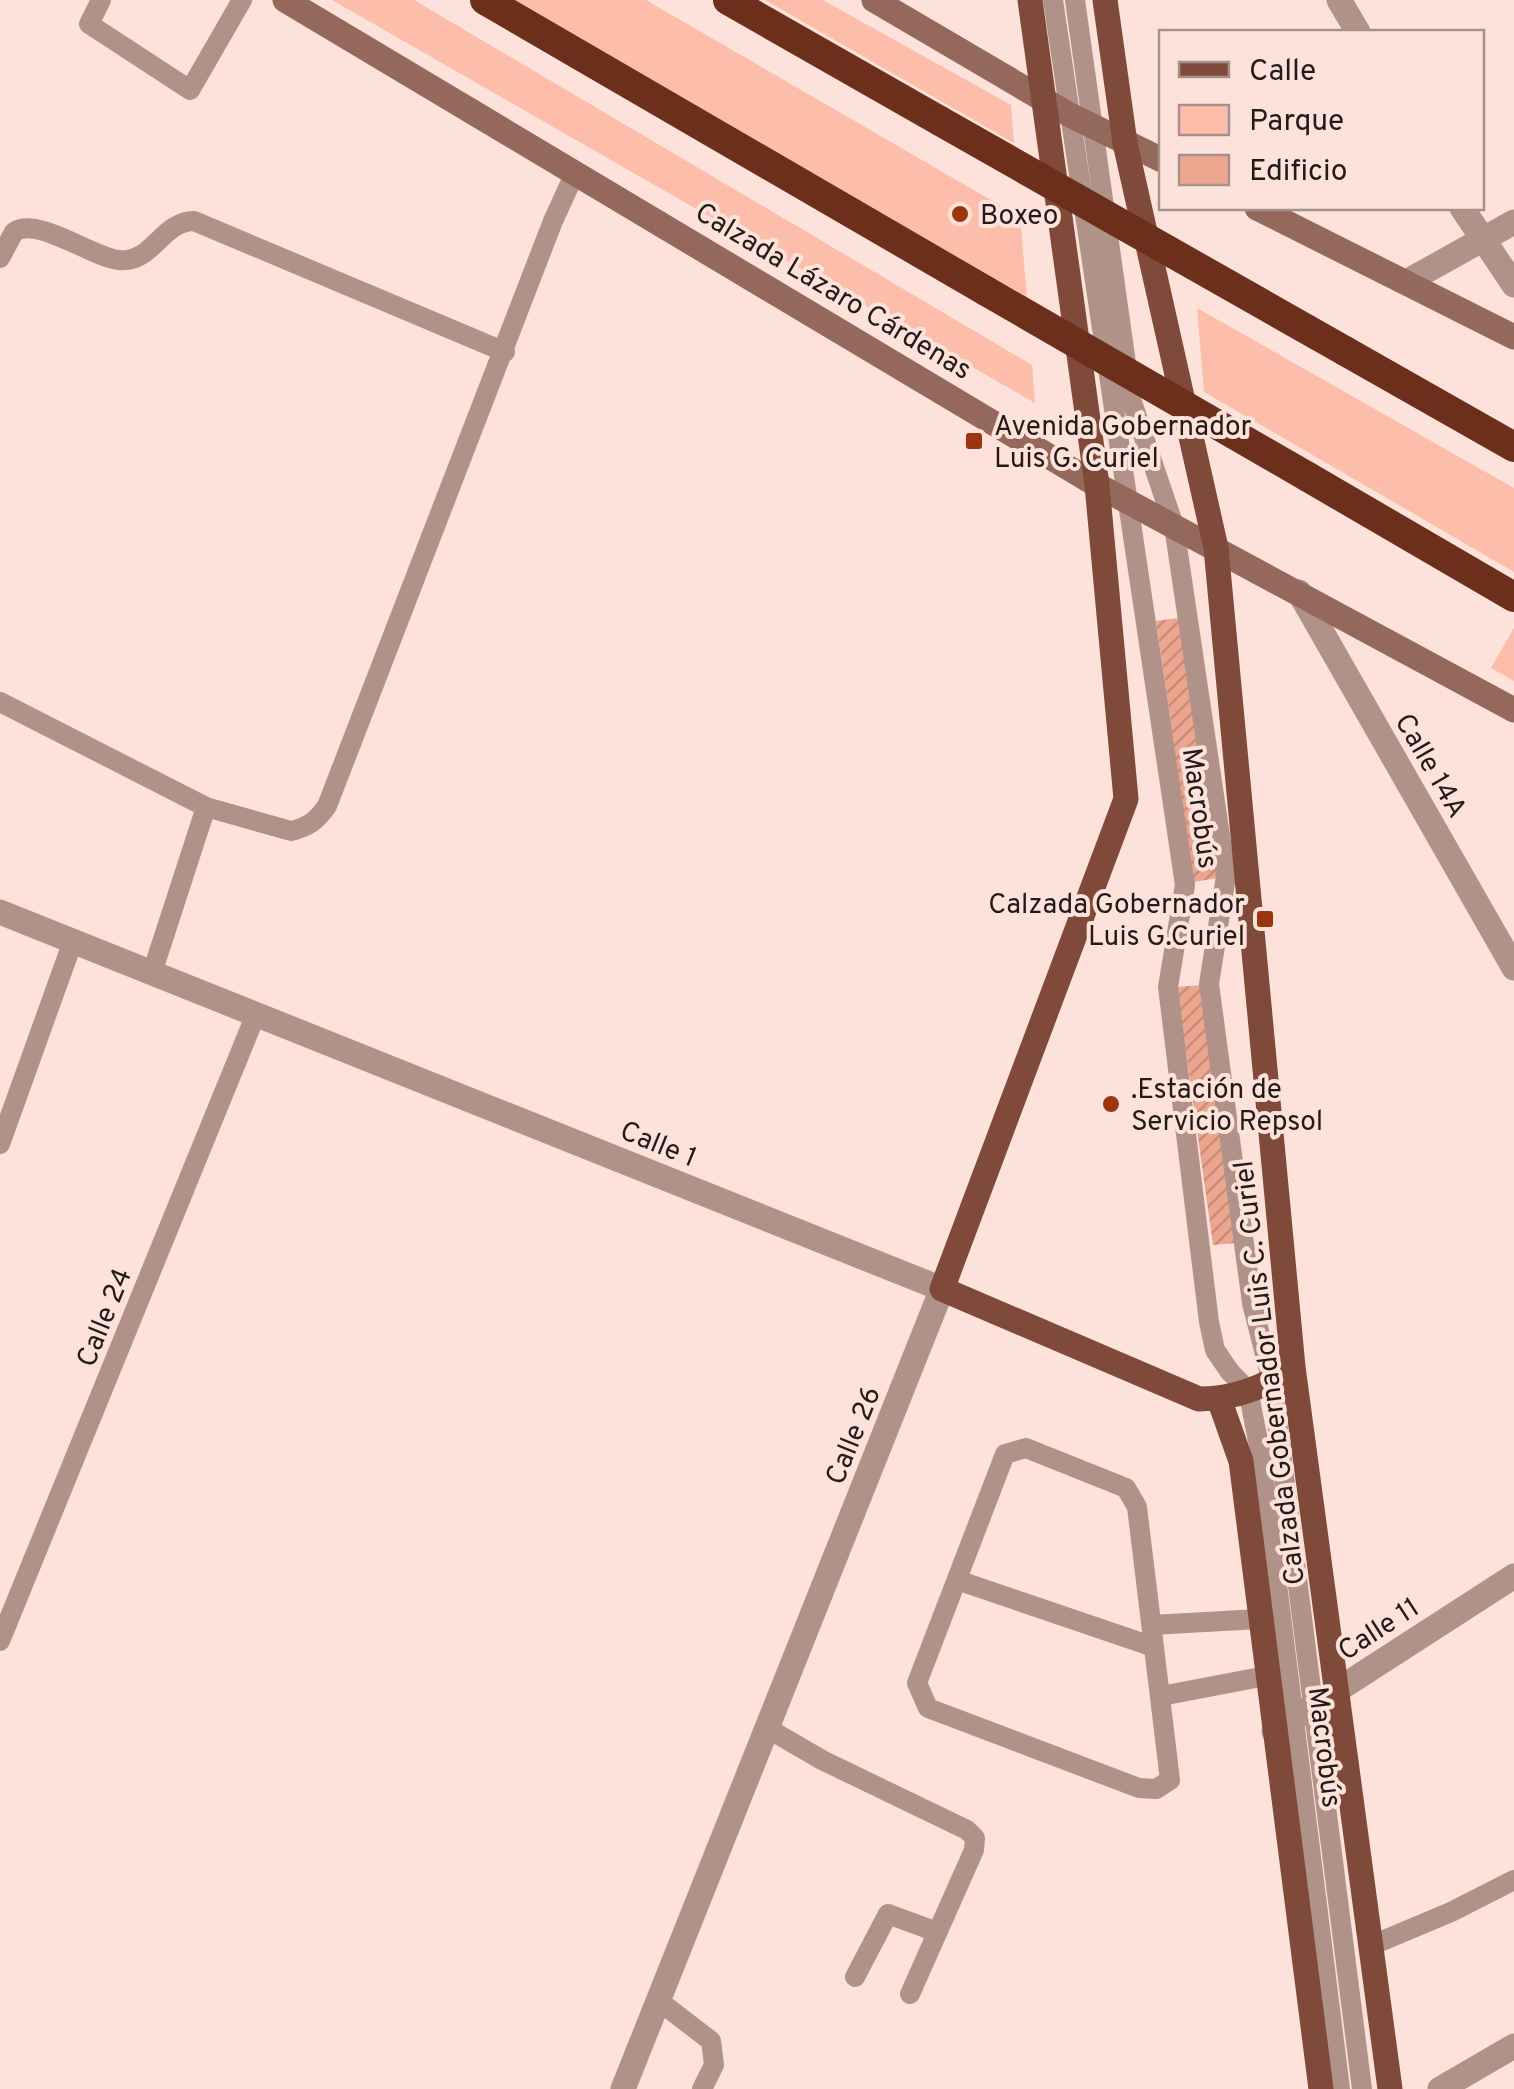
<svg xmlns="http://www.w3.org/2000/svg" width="1514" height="2089" font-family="Overpass,sans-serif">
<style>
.green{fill:#fcbeaa}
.building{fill:url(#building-hatch)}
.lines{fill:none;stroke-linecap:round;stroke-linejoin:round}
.service{stroke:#b19288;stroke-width:20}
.minor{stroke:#b19288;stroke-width:25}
.secondary{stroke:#94685a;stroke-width:25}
.primary{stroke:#7f4a39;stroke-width:25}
.motorway{stroke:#6b2f1c;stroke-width:30}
.motorway-bridge{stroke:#6b2f1c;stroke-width:30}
.poi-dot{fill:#9b350e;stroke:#fce2da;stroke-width:4}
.labels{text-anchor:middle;stroke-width:8;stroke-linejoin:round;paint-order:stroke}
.poi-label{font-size:28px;fill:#241b18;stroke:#fce2da;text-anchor:start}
.street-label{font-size:28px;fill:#241b18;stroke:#fce2da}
</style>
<defs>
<pattern id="building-hatch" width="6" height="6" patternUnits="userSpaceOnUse" patternTransform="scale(2.5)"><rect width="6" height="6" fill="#eca58e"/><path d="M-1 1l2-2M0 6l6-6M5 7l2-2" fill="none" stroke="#ca8d7a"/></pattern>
</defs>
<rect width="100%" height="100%" fill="#fce2da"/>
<!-- green -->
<path class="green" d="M 332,0 L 414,0 L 1032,365 L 1035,403 Z
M 513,0 L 646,0 L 1020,217 L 1027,297 Z
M 765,0 L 823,0 L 1011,105 L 1014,143 Z
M 1197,308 L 1514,488 L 1514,572 L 1204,392 Z
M 1514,628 L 1514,681 L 1491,668 Z"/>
<!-- building -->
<path class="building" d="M 1178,618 L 1217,878 L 1194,882 L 1156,621 Z
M 1202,985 L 1237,1243 L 1213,1245 L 1177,987 Z"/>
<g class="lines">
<!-- service -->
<path class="service" d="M 101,0 L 89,24 L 190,90 L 242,0
M 1053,0 L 1185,885 L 1168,987 L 1209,1322 L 1215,1350 L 1230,1372 L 1248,1390 L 1261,1456 L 1340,2089
M 1075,0 L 1131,399 L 1174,526 L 1226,876 L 1209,984 L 1252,1303 L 1272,1382 L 1362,2089
M 0,258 L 14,232 C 38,216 91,257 119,260 C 152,264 162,221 194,221 L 505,352
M 0,702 L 206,807 L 291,831 C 309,827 317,820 327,806 L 553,221 L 575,173
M 152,973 L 206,807
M 0,1144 L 73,941
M 1026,1448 L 1126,1488 L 1137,1507 L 1170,1780 L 1156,1789 L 1139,1788 L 928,1708 L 917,1683 L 1005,1454 Z
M 957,1580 L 1154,1647
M 1152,1625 L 1259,1619
M 0,1641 L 256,1014
M 1161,1696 L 1266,1676
M 767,1728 L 822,1760 L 967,1830 L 975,1838 L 974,1850 L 910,1994
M 1370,1946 L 1451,1912 L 1514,1880
M 855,1977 L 888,1914 L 937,1932
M 659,2001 L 711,2041 L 714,2065 L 702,2089"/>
<!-- minor -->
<path class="minor" d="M 1339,0 L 1358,32
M 1462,208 L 1514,285
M 1408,281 L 1514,222
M 1299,592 L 1514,968
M 0,912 L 942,1289 L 623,2089
M 1274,1731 L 1514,1576
M 1440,2089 L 1514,2046"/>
<!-- secondary -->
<path class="secondary" d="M 285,0 L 1097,485 L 1514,710
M 874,0 L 1068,114 L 1162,160
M 1257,208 L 1514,337"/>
<!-- primary -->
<path class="primary" d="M 1030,0 L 1097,485 L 1126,799 L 942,1289 L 1199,1399 C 1233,1399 1266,1387 1293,1367
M 1105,0 L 1125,143 L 1216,548 L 1293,1367 L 1390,2089
M 1219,1399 L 1241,1461 L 1321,2089"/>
<!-- motorway -->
<path class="motorway" d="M 485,0 L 986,291
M 728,0 L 940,121
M 1345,351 L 1514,447
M 1308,477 L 1514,597"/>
<!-- motorway-bridge -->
<path class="motorway-bridge" d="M 940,121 L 1345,351
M 986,291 L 1308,477"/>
</g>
<!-- markers -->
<g class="poi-dot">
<circle cx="960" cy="214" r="10"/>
<rect x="964" y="431" width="20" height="20" rx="5"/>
<rect x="1255" y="909" width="20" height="20" rx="5"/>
<circle cx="1111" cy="1104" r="10"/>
</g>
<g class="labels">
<!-- poi labels -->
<g class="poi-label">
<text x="980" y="224">Boxeo</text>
<text x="994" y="435">Avenida Gobernador<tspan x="994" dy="32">Luis G. Curiel</tspan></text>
<text x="1245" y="913" text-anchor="end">Calzada Gobernador<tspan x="1245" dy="32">Luis G.Curiel</tspan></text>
<text x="1131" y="1098">.Estación de<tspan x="1131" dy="32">Servicio Repsol</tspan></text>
</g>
<!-- street labels -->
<g class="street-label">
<text transform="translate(834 290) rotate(31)" y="10">Calzada Lázaro Cárdenas</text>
<text transform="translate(1432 765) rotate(60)" y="10">Calle 14A</text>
<text transform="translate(1201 808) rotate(82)" y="10">Macrobús</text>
<text transform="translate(659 1143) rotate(22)" y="10">Calle 1</text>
<text transform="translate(103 1317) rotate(-68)" y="10">Calle 24</text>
<text transform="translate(1268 1373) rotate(-97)" y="10">Calzada Gobernador Luis C. Curiel</text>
<text transform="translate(852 1435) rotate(-68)" y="10">Calle 26</text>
<text transform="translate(1378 1628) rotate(-33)" y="10">Calle 11</text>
<text transform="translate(1326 1747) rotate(83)" y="10">Macrobús</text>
</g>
</g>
<!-- legend -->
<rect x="1159" y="30" width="325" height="180" fill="#fce2da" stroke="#a6928c" stroke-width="2.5"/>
<rect x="1179" y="62" width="50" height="15" fill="#7f4a39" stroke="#a6928c" stroke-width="2.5"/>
<text x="1249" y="80" font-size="30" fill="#241b18">Calle</text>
<rect x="1179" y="105" width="50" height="30" fill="#fcbeaa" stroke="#a6928c" stroke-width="2.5"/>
<text x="1249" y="130" font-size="30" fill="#241b18">Parque</text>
<rect x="1179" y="155" width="50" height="30" fill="#eca58e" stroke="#a6928c" stroke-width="2.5"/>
<text x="1249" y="180" font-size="30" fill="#241b18">Edificio</text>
</svg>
